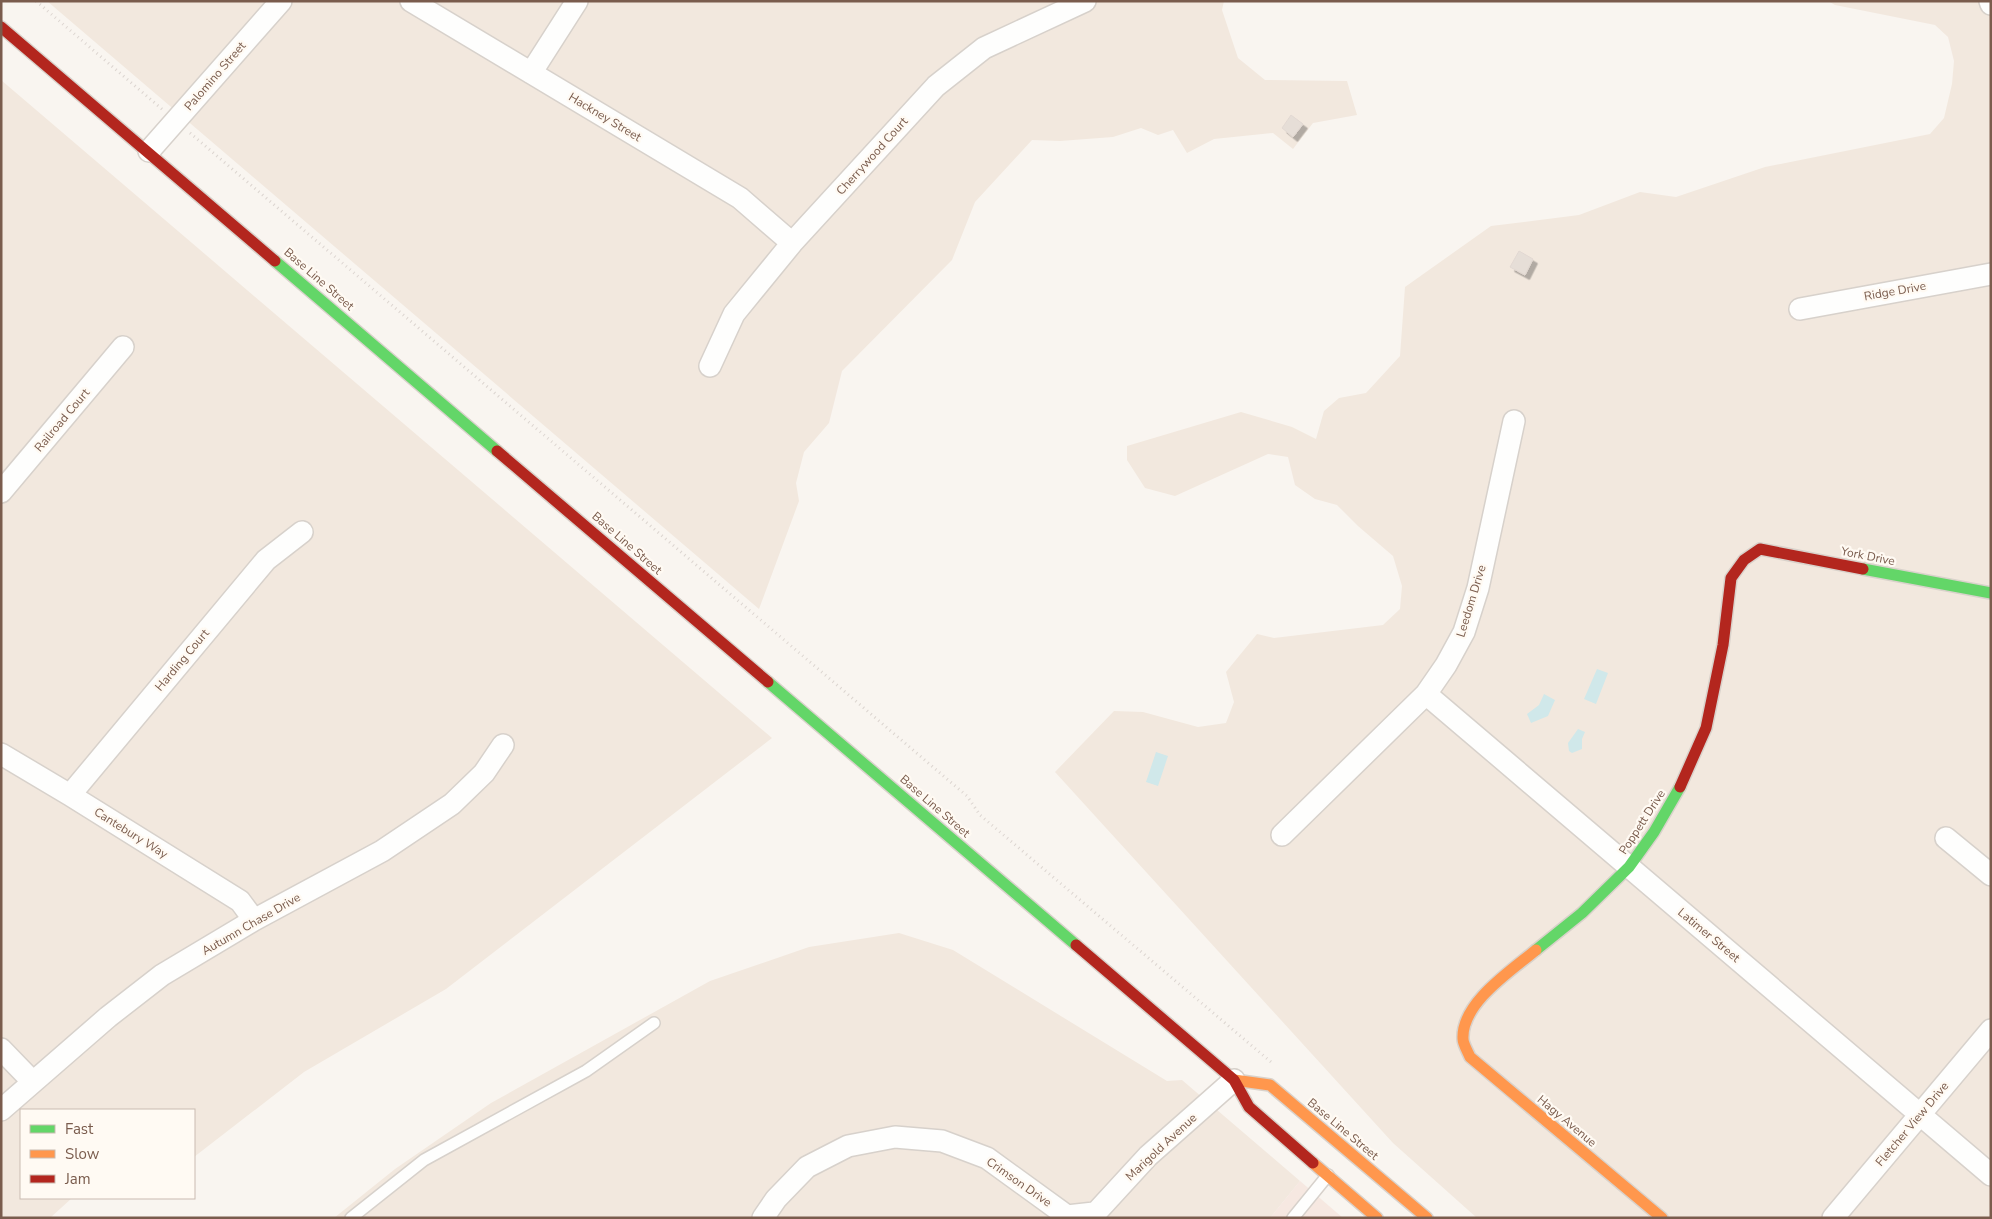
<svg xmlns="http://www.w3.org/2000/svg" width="1992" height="1219" font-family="'Nunito Sans',sans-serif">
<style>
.residential{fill:#f2e8de}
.commercial{fill:#f6e8e1}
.water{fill:#d0e8ea}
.building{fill:#e6ded7;stroke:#e2d8d2;filter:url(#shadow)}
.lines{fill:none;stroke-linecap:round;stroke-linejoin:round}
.lane-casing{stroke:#d7d1cb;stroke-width:14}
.street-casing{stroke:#d7d1cb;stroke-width:24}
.fast-casing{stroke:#d9d2cb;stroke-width:14}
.slow-casing{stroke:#d9d2cb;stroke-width:14}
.jam-casing{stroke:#d9d2cb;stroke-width:14}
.path{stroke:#dcd5d0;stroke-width:3;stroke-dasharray:1 4;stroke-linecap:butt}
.lane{stroke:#fefefd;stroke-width:11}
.street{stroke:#fefefd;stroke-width:21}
.fast{stroke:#63d668;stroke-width:11}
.slow{stroke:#ff974d;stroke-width:11}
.jam{stroke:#b3261e;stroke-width:11}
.labels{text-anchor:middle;stroke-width:4.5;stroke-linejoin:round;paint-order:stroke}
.street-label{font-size:12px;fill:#7a5c4d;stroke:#fffaf3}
</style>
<defs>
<filter id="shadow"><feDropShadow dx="4.5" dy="4.5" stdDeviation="0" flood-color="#0004"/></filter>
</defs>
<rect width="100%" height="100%" fill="#f9f5f0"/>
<!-- residential -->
<path class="residential" d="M 47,1 L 1224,1 L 1222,10 L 1238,58 L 1265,80 L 1347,81 L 1357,115 L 1313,123 L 1293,149 L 1273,133 L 1214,139 L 1187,153 L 1173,130 L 1158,135 L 1141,128 L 1113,137 L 1060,141 L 1032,140 L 975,202 L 952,260 L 842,371 L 829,423 L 804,452 L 796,483 L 799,501 L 759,609 Z
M 1828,1 L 1991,1 L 1991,1216 L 1989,1218 L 1477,1218 L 1393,1143 L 1055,772 L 1114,711 L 1143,712 L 1198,727 L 1226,723 L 1234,702 L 1226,672 L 1257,634 L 1274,638 L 1383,625 L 1400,609 L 1402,586 L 1393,556 L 1358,526 L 1337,505 L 1315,499 L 1295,485 L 1288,457 L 1268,454 L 1175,496 L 1145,488 L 1127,460 L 1127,446 L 1241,412 L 1292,427 L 1316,439 L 1324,411 L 1339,398 L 1366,393 L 1400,356 L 1405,287 L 1491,226 L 1579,215 L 1640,192 L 1676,197 L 1765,167 L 1930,134 L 1944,118 L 1952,84 L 1954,61 L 1948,37 L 1935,25 L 1835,5 Z
M 1,80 L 772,738 L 446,989 L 304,1072 L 194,1157 L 194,1110 L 21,1110 L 21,1198 L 72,1198 L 50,1218 L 1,1218 Z
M 899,933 L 953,950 L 1167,1081 L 1182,1080 L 1300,1181 L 1270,1218 L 334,1218 L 395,1169 L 491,1103 L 710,981 L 809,947 Z"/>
<!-- commercial -->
<path class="commercial" d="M 1300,1181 L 1343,1218 L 1270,1218 Z"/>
<!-- water -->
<path class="water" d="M 1597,669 L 1608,673 L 1596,704 L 1584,699 Z
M 1544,694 L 1555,700 L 1548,716 L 1531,723 L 1527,714 L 1539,705 Z
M 1578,729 L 1585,732 L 1582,739 L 1582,749 L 1572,753 L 1569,751 L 1568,743 Z
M 1156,752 L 1168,756 L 1158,786 L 1146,782 Z"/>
<!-- building -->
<path class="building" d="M 1291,115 L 1303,124 L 1293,137 L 1282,128 Z
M 1519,251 L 1533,259 L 1525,275 L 1510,267 Z"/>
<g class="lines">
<!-- lane casing -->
<g class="lane-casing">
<path id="lane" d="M 351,1218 L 424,1160 L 586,1071 L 654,1023
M 1293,1218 L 1328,1175"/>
</g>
<!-- street casing -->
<g class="street-casing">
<path id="street" d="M 411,1 L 740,198 L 792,243
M 1990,1 L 1991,4
M 531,73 L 577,1
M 149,151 L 281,1
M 1800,309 L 1991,274
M 710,366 L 734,314 L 792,243 L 936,86 L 984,48 L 1085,1
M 1,492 L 123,347
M 1426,694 L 1991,1175
M 1,754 L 70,795 L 240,901 L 254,920
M 70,795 L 266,560 L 302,532
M 1282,835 L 1426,694 L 1446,665 L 1464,632 L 1478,588 L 1514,421
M 1946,838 L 1991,875
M 1,1049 L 32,1081
M 1,1110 L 108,1017 L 162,975 L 254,920 L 382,851 L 452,804 L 484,773 L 503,745
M 763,1218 L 776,1199 L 807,1167 L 848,1146 L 895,1137 L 942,1141 L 987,1158 L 1067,1216 L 1094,1213
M 1091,1218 L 1148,1156 L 1234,1080
M 1833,1218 L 1991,1030"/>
</g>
<!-- fast casing -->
<g class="fast-casing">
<path id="fast" d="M 275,261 L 497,451
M 1863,569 L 1991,593
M 768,682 L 1076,945
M 1536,950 L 1582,913 L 1629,867 L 1654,832 L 1680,787"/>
</g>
<!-- slow casing -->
<g class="slow-casing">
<path id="slow" d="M 1536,950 C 1512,970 1461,1003 1463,1039 C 1463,1044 1468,1052 1470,1057 L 1662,1218
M 1234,1080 L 1270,1085 L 1427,1218
M 1313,1163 L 1377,1218"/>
</g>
<!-- jam casing -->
<g class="jam-casing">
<path id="jam" d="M 1,27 L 275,261
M 497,451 L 768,682
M 1680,787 L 1706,728 L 1723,645 L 1731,578 L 1744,560 L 1760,549 L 1863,569
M 1076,945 L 1234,1080 L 1249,1107 L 1313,1163"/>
</g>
<!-- path -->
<path class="path" d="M 36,1 L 163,110
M 190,133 L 967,796 L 980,815 L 1271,1062"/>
<!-- lane -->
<use href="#lane" class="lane"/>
<!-- street -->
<use href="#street" class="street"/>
<!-- fast -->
<use href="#fast" class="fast"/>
<!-- slow -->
<use href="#slow" class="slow"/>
<!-- jam -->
<use href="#jam" class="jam"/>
</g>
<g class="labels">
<!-- street labels -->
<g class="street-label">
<text transform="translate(215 76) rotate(-49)" y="4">Palomino Street</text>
<text transform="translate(605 117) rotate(31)" y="4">Hackney Street</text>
<text transform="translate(872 156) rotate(-48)" y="4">Cherrywood Court</text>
<text transform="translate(319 279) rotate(41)" y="4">Base Line Street</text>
<text transform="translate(1895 291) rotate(-10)" y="4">Ridge Drive</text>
<text transform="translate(62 420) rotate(-50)" y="4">Railroad Court</text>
<text transform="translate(627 543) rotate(41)" y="4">Base Line Street</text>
<text transform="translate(1868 556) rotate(11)" y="4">York Drive</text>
<text transform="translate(1471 601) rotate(-73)" y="4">Leedom Drive</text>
<text transform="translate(182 660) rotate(-50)" y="4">Harding Court</text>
<text transform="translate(935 806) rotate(41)" y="4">Base Line Street</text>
<text transform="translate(1642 822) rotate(-57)" y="4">Poppett Drive</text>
<text transform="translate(131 833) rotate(32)" y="4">Cantebury Way</text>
<text transform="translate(251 924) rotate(-30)" y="4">Autumn Chase Drive</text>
<text transform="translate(1709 935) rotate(40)" y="4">Latimer Street</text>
<text transform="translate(1567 1121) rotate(40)" y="4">Hagy Avenue</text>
<text transform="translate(1912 1124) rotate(-50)" y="4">Fletcher View Drive</text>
<text transform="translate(1343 1129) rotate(40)" y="4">Base Line Street</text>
<text transform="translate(1161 1147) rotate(-43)" y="4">Marigold Avenue</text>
<text transform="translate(1019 1182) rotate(35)" y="4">Crimson Drive</text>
</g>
</g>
<!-- border -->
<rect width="1992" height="1219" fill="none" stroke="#7a5c4d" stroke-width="5"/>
<!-- legend -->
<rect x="20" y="1109" width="175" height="90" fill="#fffaf3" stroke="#cabbb1"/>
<rect x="30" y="1125" width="25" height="8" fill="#63d668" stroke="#cabbb1"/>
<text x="65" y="1134" font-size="15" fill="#7a5c4d">Fast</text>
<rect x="30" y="1150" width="25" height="8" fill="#ff974d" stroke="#cabbb1"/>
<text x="65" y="1159" font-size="15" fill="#7a5c4d">Slow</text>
<rect x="30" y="1175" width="25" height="8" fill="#b3261e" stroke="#cabbb1"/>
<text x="65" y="1184" font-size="15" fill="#7a5c4d">Jam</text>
</svg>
